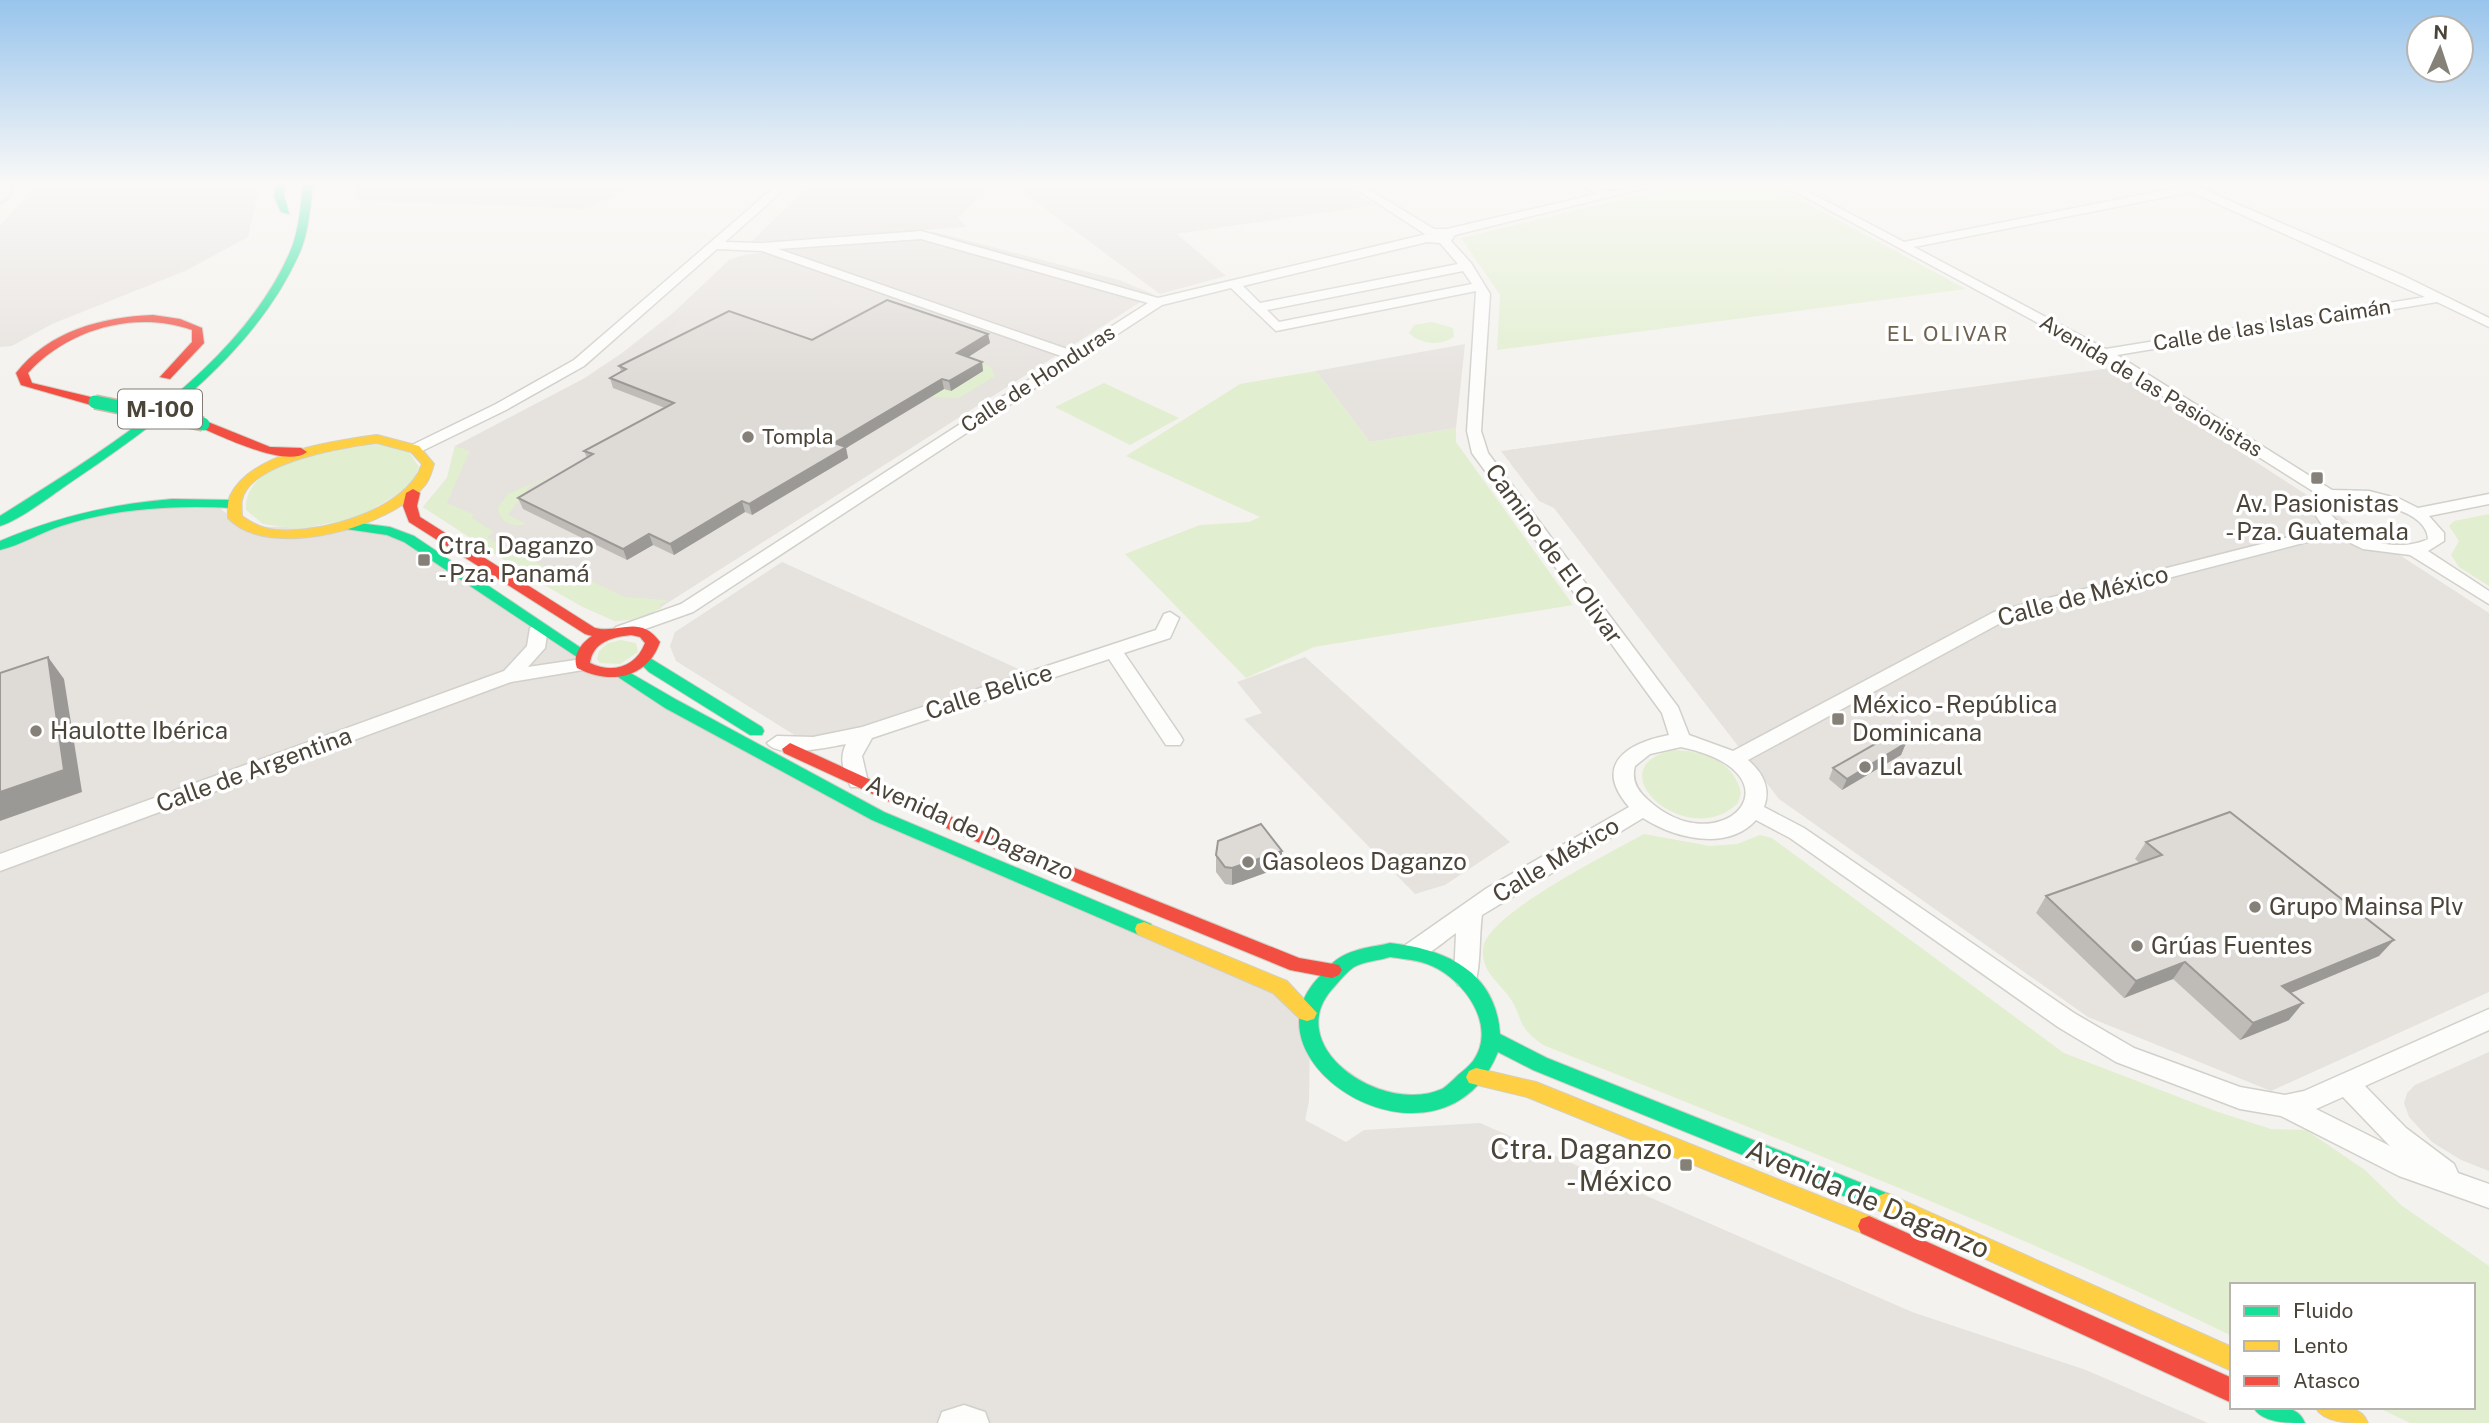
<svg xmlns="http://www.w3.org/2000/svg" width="2489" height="1423" font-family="'Public Sans',sans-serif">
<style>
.industrial{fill:#e6e2de}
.green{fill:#e1eecf}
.parking{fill:#e6e3df}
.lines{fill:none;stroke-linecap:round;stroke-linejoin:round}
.stream{stroke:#c0ddf1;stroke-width:3.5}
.street-casing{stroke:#d2d0cb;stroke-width:3}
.fast-casing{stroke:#d3cfc5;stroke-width:2}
.slow-casing{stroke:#d3cfc5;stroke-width:2}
.jam-casing{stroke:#d3cfc5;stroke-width:2}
.street{fill:#fdfdfc;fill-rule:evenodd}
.fast{fill:#16e098;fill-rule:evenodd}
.slow{fill:#ffcf43;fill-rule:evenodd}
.jam{fill:#f24e42;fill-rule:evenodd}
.fast-bridge-casing{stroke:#ccbfa9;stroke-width:16;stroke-linecap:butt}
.fast-bridge{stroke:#16e098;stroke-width:13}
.wall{fill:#bfbcb8}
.shaded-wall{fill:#9b9996}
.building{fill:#dedbd6;stroke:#9b9996;stroke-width:2}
.poi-dot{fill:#868178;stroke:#fff;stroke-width:2.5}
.labels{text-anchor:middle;stroke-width:7;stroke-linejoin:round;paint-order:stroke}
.far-street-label{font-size:21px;fill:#4b4439;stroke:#fff}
.far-neighbourhood-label{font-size:21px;letter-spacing:2px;fill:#6e6250;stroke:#fff}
.far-poi-label{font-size:21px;fill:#4b4439;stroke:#fff;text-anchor:start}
.shield{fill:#fff;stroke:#817c74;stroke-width:2}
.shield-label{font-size:23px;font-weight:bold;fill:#4b4439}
.poi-label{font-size:24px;fill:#4b4439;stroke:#fff;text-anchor:start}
.street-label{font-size:24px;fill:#4b4439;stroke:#fff}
.near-poi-label{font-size:28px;fill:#4b4439;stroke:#fff;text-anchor:end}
.near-street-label{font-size:28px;fill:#4b4439;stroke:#fff}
</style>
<rect width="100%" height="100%" fill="#f4f2ee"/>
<!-- industrial -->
<path class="industrial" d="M 0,184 L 260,184 L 248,237 L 185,271 L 52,324 L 12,346 L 0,347 L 0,226 L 36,185 L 0,189 Z
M 356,184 L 645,184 L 585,209 L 356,200 Z
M 811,184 L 991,184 L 958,218 L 966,227 L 751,242 Z
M 1012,184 L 1339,184 L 1375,205 L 1177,234 L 1226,276 L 1160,294 Z
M 935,232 L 1119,280 L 1153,294 L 647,616 L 615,621 L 581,606 L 423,507 L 447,478 L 455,446 L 583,379 L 622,353 L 673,313 L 729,260 L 744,255 Z
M 2111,368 L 2489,613 L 2489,992 L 2271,1091 L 2088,1017 L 1779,799 L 1509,450 Z
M 210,501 L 245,527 L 349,526 L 390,531 L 610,674 L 878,816 L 1280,987 L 1310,1041 L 1309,1101 L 1305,1120 L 1346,1142 L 1364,1130 L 1480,1123 L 1912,1312 L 2086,1370 L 2208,1423 L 0,1423 L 0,546 L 68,516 Z
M 782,562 L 1025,672 L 827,737 L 796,736 L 676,661 L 670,646 L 675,632 Z"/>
<!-- green -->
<path class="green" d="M 1684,184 L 1771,184 L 1966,289 L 1497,350 L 1500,295 L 1461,238 Z
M 1432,322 L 1453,328 L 1454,337 C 1441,346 1421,345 1409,333 L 1414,325 Z
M 975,361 L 990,366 L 995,375 L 992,378 L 959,398 L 930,397 Z
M 1316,371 L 1370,442 L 1456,428 L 1456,442 L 1573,605 L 1314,647 L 1246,678 L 1125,554 L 1200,525 L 1249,522 L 1260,517 L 1126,456 L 1240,384 Z
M 1104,383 L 1179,418 L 1130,445 L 1055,407 Z
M 382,444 L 409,452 L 419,467 L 410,487 L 357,518 L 299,529 L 263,524 L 246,510 C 242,457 347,448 382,444 Z
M 455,446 L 470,451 L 447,503 L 473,514 L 472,518 L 494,532 L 487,537 L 573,581 L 581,576 L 624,597 L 668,600 L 659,605 L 662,608 L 631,620 L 615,621 L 581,606 L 530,577 L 423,507 L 447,478 Z
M 554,474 L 529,487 L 508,515 L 526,524 C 513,528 498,522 498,507 L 508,494 Z
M 2489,514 L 2489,586 L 2459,567 L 2451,555 L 2459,541 L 2449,526 L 2454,521 Z
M 621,640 L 636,643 L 638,652 L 620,664 L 600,663 L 597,659 L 599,651 L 608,643 Z
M 1674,750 C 1704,751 1734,761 1741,793 L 1738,803 C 1688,853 1592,767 1674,750 Z
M 1644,834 L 1710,846 L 1737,844 L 1760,835 L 1772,838 L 2064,1053 L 2215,1111 L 2271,1129 L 2306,1130 L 2365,1170 L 2401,1205 L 2489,1266 L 2489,1423 L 2410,1423 L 2377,1407 L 2473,1407 L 2473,1285 L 2232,1285 L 2232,1336 C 2007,1227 1775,1138 1543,1045 C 1513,1024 1525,1017 1507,994 C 1495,979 1481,969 1483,948 C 1487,914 1612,852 1644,834 Z"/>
<!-- parking -->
<path class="parking" d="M 723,290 L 813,290 L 847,302 L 859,295 L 876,301 L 805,335 L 657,358 L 667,332 Z
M 1465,344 L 1456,428 L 1370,442 L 1316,371 Z
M 575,395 L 632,421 L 467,511 L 447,503 L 470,451 Z
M 1627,434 L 1690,499 L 1570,520 L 1565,513 L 1539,501 L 1501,451 Z
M 1305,657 L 1510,842 L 1445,885 L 1415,894 L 1244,719 L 1262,713 L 1237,682 Z
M 2489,1052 L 2489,1171 L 2461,1160 L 2432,1142 L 2409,1117 L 2404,1103 L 2407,1093 L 2415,1085 Z"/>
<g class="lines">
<!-- stream -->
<path class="stream" d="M 0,204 L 11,196 L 13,187"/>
<!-- street casing -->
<g class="street-casing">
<path id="street" d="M 778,184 L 790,184 L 725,242 L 761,243 L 921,231 L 1158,298 L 1427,234 L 1443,236 L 1425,234 L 1348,184 L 1360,184 L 1434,229 L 1447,229 L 1597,194 L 1580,184 C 1591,184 1601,192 1612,191 C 1628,190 1644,184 1661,184 L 1455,235 L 1451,241 L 1471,263 L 1490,294 L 1481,431 L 1488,453 L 1678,707 L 1689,735 L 1733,751 L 1994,612 L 2324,528 L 2309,505 L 2319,495 L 2099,356 L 1781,184 L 1794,184 L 1904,242 L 2180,187 L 2178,184 L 2191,184 L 2404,276 L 2489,318 L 2489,327 L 2437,302 L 2117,355 L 2332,490 L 2369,491 L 2400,499 L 2418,508 L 2489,494 L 2489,504 L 2429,516 L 2444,533 L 2444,541 L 2428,551 L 2489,591 L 2489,604 L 2410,555 L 2363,549 L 2334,535 L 2006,620 L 1748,760 C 1763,773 1771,788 1764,807 L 1804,828 L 2074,1013 L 2134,1048 L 2240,1087 L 2285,1095 L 2304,1091 L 2489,1009 L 2489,1030 L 2365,1086 L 2406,1128 L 2454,1164 L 2458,1173 L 2489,1184 L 2489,1208 L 2399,1176 L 2281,1116 L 2240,1109 L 2116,1062 L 2058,1027 L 1790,838 L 1756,820 C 1727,852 1674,838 1643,818 L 1482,915 C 1479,933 1481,972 1474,985 L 1466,987 L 1458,985 L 1454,978 L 1456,933 C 1441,943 1422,964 1404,958 L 1401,952 L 1404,946 L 1487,888 L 1629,807 C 1592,764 1628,743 1669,735 L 1662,713 L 1472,453 L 1467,431 L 1476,291 L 1276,331 L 1231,288 L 1162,305 L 693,612 L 628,635 L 616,635 L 613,631 L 616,627 L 681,604 L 1064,357 L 762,251 L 717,249 L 584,366 L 506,410 L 422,451 L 412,451 L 412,445 L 496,404 L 574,360 ZM 2191,192 L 2425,297 L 2106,349 L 1914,247 ZM 921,239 L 1148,303 L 1073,351 L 778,249 ZM 1427,242 L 1440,243 L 1458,264 L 1260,303 L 1243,286 ZM 1463,271 L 1472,284 L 1279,322 L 1267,310 ZM 2343,498 C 2365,500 2427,509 2428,539 C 2396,555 2341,538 2326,506 L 2334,499 ZM 1681,747 C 1808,774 1721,868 1647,799 C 1637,790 1631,780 1635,766 L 1650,754 ZM 2343,1097 L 2388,1144 L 2390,1146 L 2316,1109 Z
M 1170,612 L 1179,618 L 1170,638 L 1124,653 L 1180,735 L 1183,740 L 1180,745 L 1166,745 L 1109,659 L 872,738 L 862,756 L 868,782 L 865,787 L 851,787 C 843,773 839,758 846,744 C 829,747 778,759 767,743 L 777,736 L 813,737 L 862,727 L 1156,630 L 1164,614 Z
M 539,622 L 548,628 L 545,648 L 528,667 L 582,659 L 591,665 L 589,669 L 511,682 L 0,871 L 0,854 L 504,671 L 527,646 L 530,628 Z
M 964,1405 L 985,1412 L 989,1423 L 938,1423 L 942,1412 Z"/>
</g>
<!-- fast casing -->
<g class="fast-casing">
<path id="fast" d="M 276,184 L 285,184 L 284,196 L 289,214 L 281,212 L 274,196 Z
M 303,184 L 313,184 C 310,207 309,231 300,252 C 257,350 163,420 77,478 C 57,491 21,520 0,526 L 0,516 C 105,450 239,369 290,252 C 299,231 301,206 303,184 Z
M 172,499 L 233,500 L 240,504 L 233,508 C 175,505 117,508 61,526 C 40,533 21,545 0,550 L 0,541 C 56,517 112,504 172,499 Z
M 351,522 L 390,527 L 414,536 L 590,654 L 582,659 L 577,657 L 404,542 L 387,535 L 346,529 L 344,526 Z
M 645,655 L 762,727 L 764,731 L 762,735 L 750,735 L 649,672 L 637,660 Z
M 620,667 L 677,700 L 884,812 L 1151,924 L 1153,929 L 1151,934 L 1144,936 L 1137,934 L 872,820 L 665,708 L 615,675 L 612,672 Z
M 1390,943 C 1445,949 1496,971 1500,1034 L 1547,1058 L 1894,1196 L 1897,1203 L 1894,1210 L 1886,1213 L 1878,1210 L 1533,1070 L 1498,1052 C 1442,1190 1233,1063 1320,976 C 1326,970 1332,962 1339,958 C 1354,948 1374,947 1390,943 ZM 1390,957 C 1404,959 1419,960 1432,966 C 1464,980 1498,1026 1473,1061 C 1469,1066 1463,1071 1458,1075 C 1453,1080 1447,1086 1442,1089 C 1381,1116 1278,1044 1335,986 C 1341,979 1347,972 1354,967 C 1365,961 1378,961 1390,957 Z
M 2253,1407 C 2272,1407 2297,1402 2305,1423 C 2286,1423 2262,1423 2253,1407 Z"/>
</g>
<!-- slow casing -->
<g class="slow-casing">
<path id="slow" d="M 377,435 L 419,446 L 434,464 C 432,471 430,478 426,484 C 393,527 269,562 228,518 C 228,511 227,503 230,496 C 251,452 333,441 377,435 ZM 377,443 L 411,452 L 422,464 C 407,510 320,534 276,530 C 263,529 253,524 242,516 C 242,511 241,505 242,500 C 250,462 344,447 377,443 Z
M 1144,922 L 1287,981 L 1317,1013 L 1314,1019 L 1307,1021 L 1300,1019 L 1273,993 L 1137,934 L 1135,929 L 1137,924 Z
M 1476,1068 L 1536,1082 L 1877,1219 L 1880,1226 L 1877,1233 L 1869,1236 L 1527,1097 L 1469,1083 L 1466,1077 L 1469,1071 Z
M 1886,1193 L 2232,1347 L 2232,1371 L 1878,1210 L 1875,1203 L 1878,1196 Z
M 2315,1407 C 2334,1407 2360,1402 2368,1423 C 2349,1423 2324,1423 2315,1407 Z"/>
</g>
<!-- jam casing -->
<g class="jam-casing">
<path id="jam" d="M 153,315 L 180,319 L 202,328 L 204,343 L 170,379 L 160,377 L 192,342 L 192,330 C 135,310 68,329 28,373 L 32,383 L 99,399 L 99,405 L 91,405 L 21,385 L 16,373 C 49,331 102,317 153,315 Z
M 203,420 L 270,447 L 301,448 L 307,452 C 286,469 222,436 199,427 L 199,421 Z
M 413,489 L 420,493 L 417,506 L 420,517 L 595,628 C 620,634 639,614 660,642 C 647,679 610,685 577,668 C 572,656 581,643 592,636 L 585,634 L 409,522 L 403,506 L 406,493 ZM 631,635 L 640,637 L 645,643 C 636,667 612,674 590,663 C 593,642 612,637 631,635 Z
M 790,743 L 980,830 L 1299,958 L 1339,965 L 1342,970 L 1339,975 L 1332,978 L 1290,970 L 968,838 L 784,753 L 782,749 Z
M 1869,1216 L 2232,1378 L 2232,1403 L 1861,1233 L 1858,1226 L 1861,1219 Z"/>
</g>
<!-- street -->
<use href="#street" class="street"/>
<!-- fast -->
<use href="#fast" class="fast"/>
<!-- slow -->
<use href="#slow" class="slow"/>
<!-- jam -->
<use href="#jam" class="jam"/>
<!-- fast-bridge casing -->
<g class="fast-bridge-casing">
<path id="fast-bridge" d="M 95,402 L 203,424"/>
</g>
<!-- fast-bridge -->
<use href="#fast-bridge" class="fast-bridge"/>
</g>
<!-- wall -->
<path class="wall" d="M 988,334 L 990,343 L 968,357 L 982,362 L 983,371 L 951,391 L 944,389 L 846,448 L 848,458 L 752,515 L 745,512 L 674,555 L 653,545 L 627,560 L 523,509 L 518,498 L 587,458 L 584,451 L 665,408 L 613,388 L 610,378 L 621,371 L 619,366 L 812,340 Z
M 1906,743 L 1901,755 L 1842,790 L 1829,779 L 1833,768 Z
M 2146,842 L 2379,956 L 2291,993 L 2289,1020 L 2240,1040 L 2173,979 L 2124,998 L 2036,913 L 2046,896 L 2140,863 L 2135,859 Z
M 1282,851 L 1282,867 L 1232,885 L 1225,884 L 1216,872 L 1216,855 Z"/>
<!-- shaded-wall -->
<path class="shaded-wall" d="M 988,334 L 990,343 L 959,363 L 957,353 Z
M 982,362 L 983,371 L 951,391 L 949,381 Z
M 942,379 L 944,389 L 846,448 L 848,458 L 752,515 L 749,504 L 834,443 Z
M 742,501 L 745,512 L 674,555 L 670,544 Z
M 649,534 L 653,545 L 627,560 L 623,549 Z
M 48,657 L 64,679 L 82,792 L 0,821 L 0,792 Z
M 1906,743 L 1901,755 L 1842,790 L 1847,779 Z
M 1282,851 L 1282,867 L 1232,885 L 1232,868 Z
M 2394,940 L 2379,956 L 2269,1002 L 2282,986 Z
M 2185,962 L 2173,979 L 2124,998 L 2136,981 Z
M 2303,1003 L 2289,1020 L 2240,1040 L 2253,1023 Z"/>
<!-- building -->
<path class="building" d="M 887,300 L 988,334 L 957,353 L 982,362 L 949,381 L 942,379 L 834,443 L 846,447 L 749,504 L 742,501 L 670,544 L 649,534 L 623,549 L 518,498 L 593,454 L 584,451 L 674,403 L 610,378 L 626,369 L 619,366 L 729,311 L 812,340 Z
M 48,657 L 64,770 L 0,792 L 0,673 Z
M 1891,735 L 1906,743 L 1847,779 L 1833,768 Z
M 2230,812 L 2394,940 L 2282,986 L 2303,1003 L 2253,1023 L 2185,962 L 2136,981 L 2046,896 L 2162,855 L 2146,842 Z
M 1261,824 L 1282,851 L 1232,868 L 1225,867 L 1216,855 L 1218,841 Z"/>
<!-- sky -->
<linearGradient id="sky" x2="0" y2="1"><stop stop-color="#98c4ec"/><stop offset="0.48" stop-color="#faf9f7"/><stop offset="1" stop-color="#faf9f7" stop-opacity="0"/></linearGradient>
<rect width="2489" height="383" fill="url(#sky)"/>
<!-- markers -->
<g class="poi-dot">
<circle cx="748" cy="437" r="7"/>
<rect x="2310" y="471" width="14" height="14" rx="3.5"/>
<rect x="417" y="553" width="14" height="14" rx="3.5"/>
<rect x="1831" y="712" width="14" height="14" rx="3.5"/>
<circle cx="36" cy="731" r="7"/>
<circle cx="1865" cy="767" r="7"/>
<circle cx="1248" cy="862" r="7"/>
<circle cx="2255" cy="907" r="7"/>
<circle cx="2137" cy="946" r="7"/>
<rect x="1679" y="1158" width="14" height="14" rx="3.5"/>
</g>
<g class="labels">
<!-- far-street labels -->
<g class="far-street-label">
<text transform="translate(2272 325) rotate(-9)" y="7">Calle de las Islas Caimán</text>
<text transform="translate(1038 379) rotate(-33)" y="7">Calle de Honduras</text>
<text transform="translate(2151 386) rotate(31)" y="7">Avenida de las Pasionistas</text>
</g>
<!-- far-neighbourhood labels -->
<g class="far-neighbourhood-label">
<text x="1948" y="341">EL OLIVAR</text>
</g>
<!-- far-poi labels -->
<g class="far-poi-label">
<text x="762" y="444">Tompla</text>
</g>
<!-- shield labels -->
<rect class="shield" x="118" y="389.5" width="84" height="39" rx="5"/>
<g class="shield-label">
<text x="160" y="417">M-100</text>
</g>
<!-- poi labels -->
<g class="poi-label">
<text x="2317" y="512" text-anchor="middle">Av. Pasionistas<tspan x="2317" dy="28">- Pza. Guatemala</tspan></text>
<text x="438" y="554">Ctra. Daganzo<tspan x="438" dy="28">- Pza. Panamá</tspan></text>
<text x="1852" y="713">México - República<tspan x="1852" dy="28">Dominicana</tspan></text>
<text x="50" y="739">Haulotte Ibérica</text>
<text x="1879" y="775">Lavazul</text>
<text x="1262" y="870">Gasoleos Daganzo</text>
<text x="2269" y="915">Grupo Mainsa Plv</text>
<text x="2151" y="954">Grúas Fuentes</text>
</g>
<!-- street labels -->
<g class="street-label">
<text transform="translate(1554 554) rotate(54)" y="8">Camino de El Olivar</text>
<text transform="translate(2083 596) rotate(-15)" y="8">Calle de México</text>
<text transform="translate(989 692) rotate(-18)" y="8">Calle Belice</text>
<text transform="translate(254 770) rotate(-20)" y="8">Calle de Argentina</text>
<text transform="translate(970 828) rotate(24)" y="8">Avenida de Daganzo</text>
<text transform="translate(1556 860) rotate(-31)" y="8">Calle México</text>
</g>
<!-- near-poi labels -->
<g class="near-poi-label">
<text x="1672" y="1159">Ctra. Daganzo<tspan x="1672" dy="32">- México</tspan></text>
</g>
<!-- near-street labels -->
<g class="near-street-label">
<text transform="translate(1868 1199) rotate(23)" y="10">Avenida de Daganzo</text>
</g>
</g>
<!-- legend -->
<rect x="2230" y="1283" width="245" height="126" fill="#ffffff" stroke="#b7b4b0" stroke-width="2"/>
<rect x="2244" y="1306" width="35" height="10" fill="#16e098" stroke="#b7b4b0" stroke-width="2"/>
<text x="2293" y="1318" font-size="21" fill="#4b4439">Fluido</text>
<rect x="2244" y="1341" width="35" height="10" fill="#ffcf43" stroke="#b7b4b0" stroke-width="2"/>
<text x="2293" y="1353" font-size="21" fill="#4b4439">Lento</text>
<rect x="2244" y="1376" width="35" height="10" fill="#f24e42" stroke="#b7b4b0" stroke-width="2"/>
<text x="2293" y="1388" font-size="21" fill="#4b4439">Atasco</text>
<!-- north arrow -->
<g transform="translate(2440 49) rotate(3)"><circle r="33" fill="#ffffff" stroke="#b7b4b0" stroke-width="2"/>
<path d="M0-5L12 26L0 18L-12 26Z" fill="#868178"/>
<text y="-10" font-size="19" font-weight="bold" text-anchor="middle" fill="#4b4439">N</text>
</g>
</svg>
